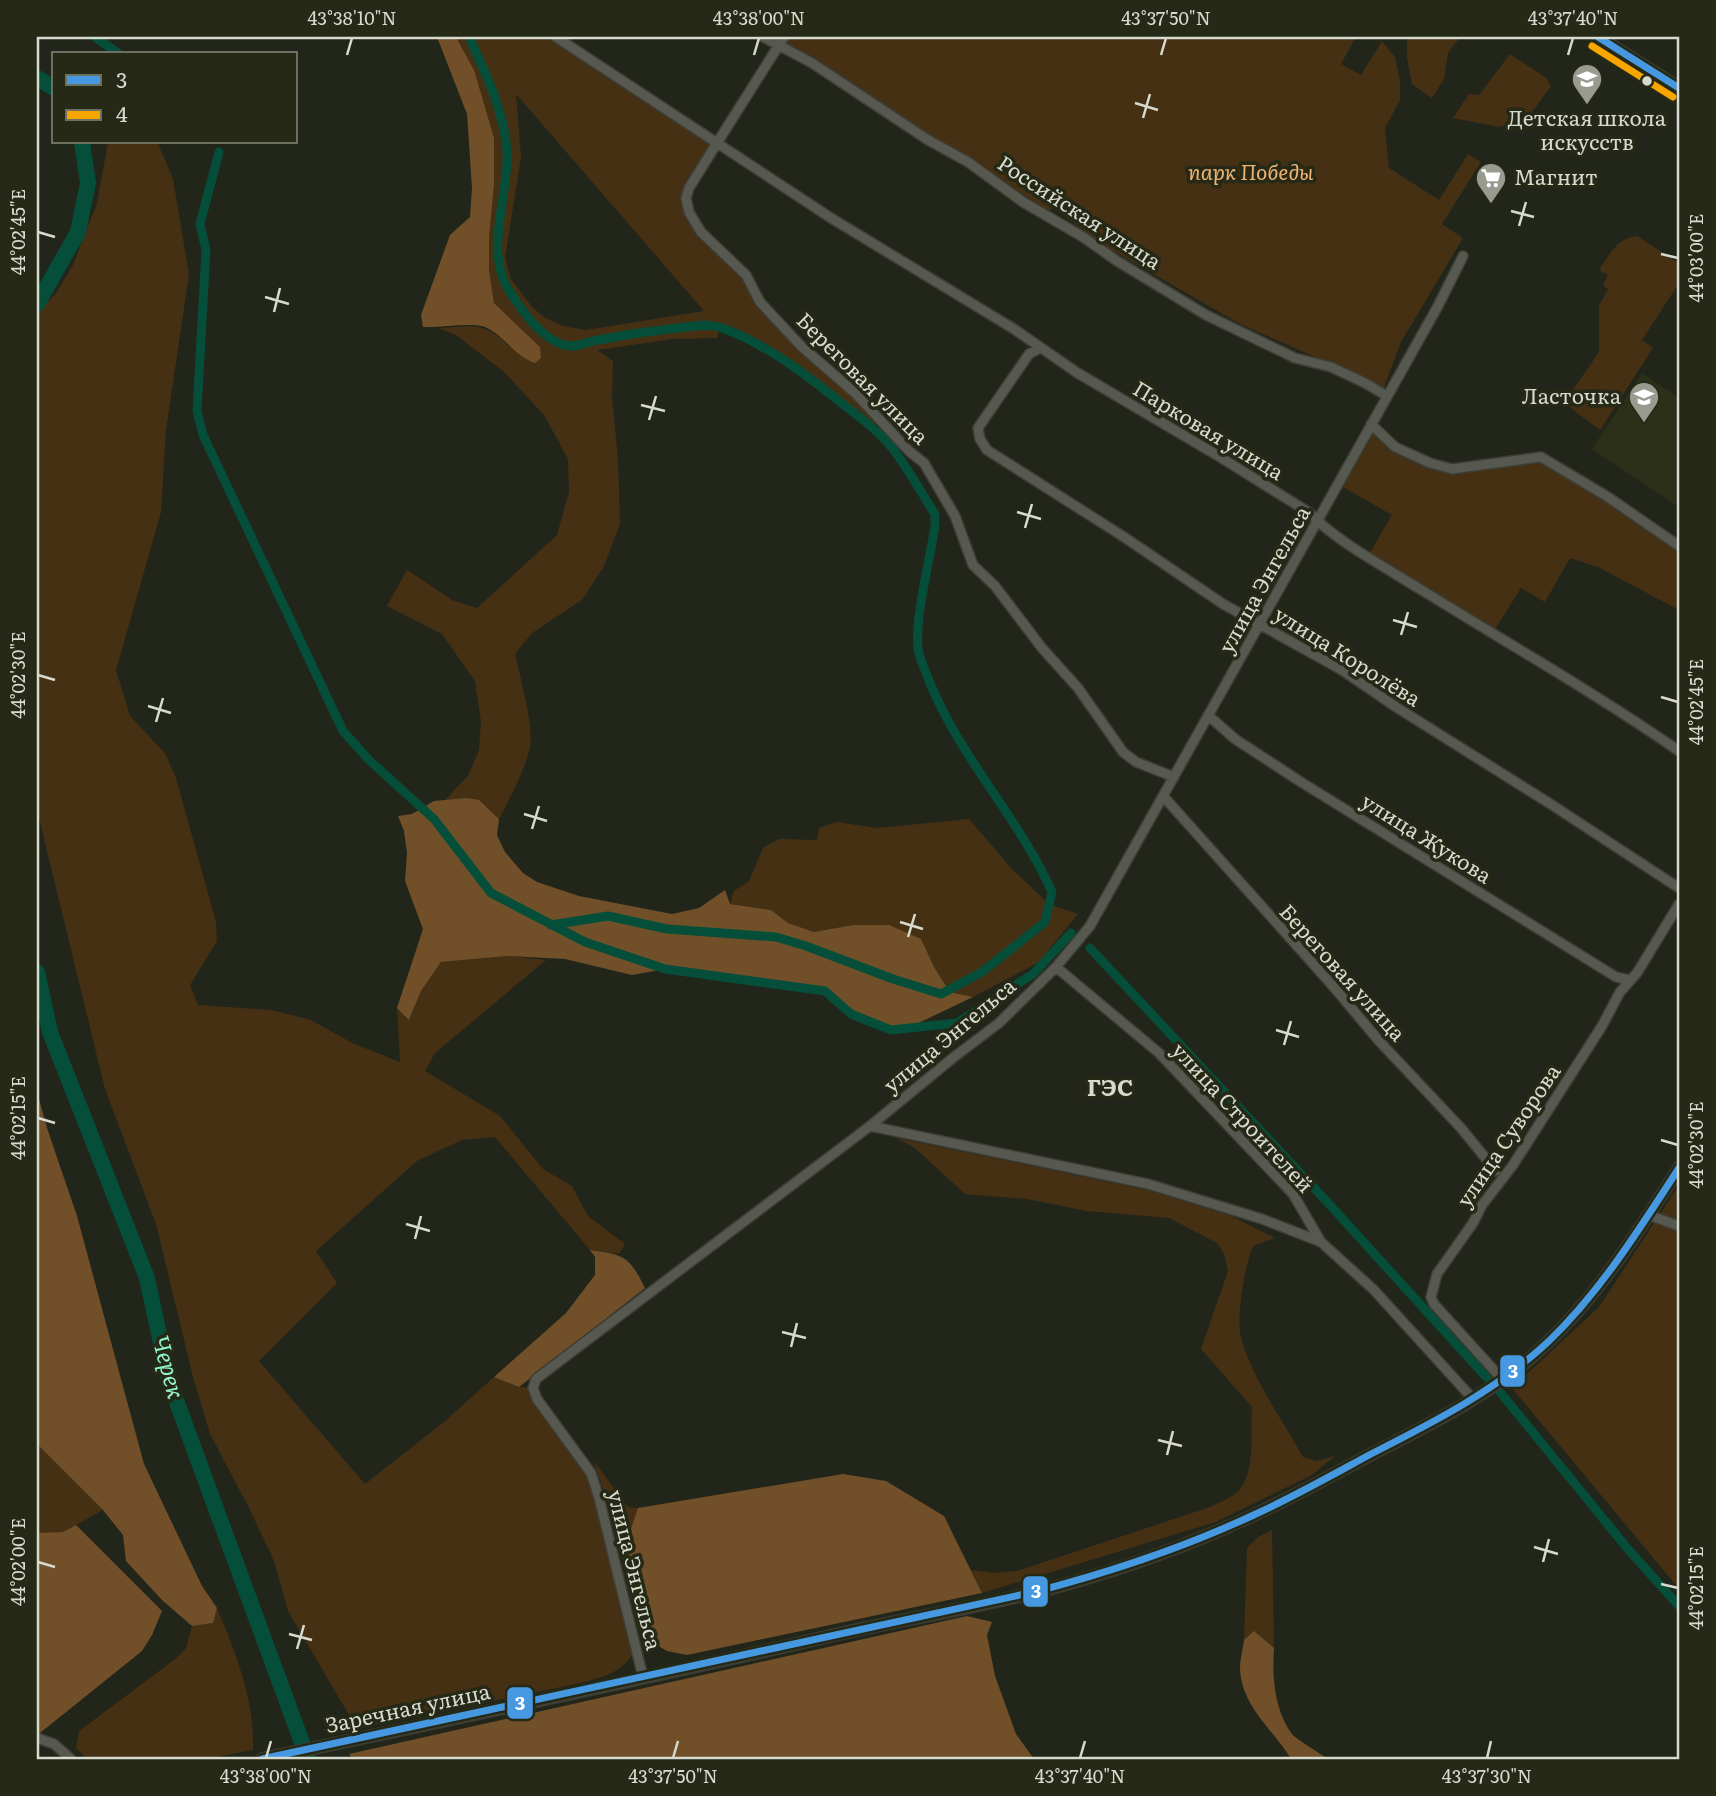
<svg xmlns="http://www.w3.org/2000/svg" width="1716" height="1796" font-family="Literata,serif">
<style>
.built{fill:#2c3018}
.green{fill:#463014;fill-rule:evenodd}
.forest{fill:#715029}
.lines{fill:none;stroke-linecap:round;stroke-linejoin:round}
.canal{stroke:#054e3a;stroke-width:9}
.river{stroke:#054e3a;stroke-width:16}
.minor-casing{stroke:#3c3e36;stroke-width:12}
.tertiary-casing{stroke:#3c3e36;stroke-width:14}
.minor{stroke:#575951;stroke-width:9}
.tertiary{stroke:#575951;stroke-width:10}
.bus-1-casing{stroke:#252916;stroke-width:12}
.bus-2-casing{stroke:#252916;stroke-width:12}
.bus-1{stroke:#4699e1;stroke-width:7}
.bus-2{stroke:#f7a600;stroke-width:7}
.ticks{fill:none;stroke:#d7dace;stroke-width:2.5}
.bus-dot{fill:#d7dace;stroke:#252916;stroke-width:2.5}
.labels{text-anchor:middle;stroke-width:7;stroke-linejoin:round;paint-order:stroke}
.poi-label{font-size:21px;fill:#d7dace;stroke:#252916}
.park-label{font-size:21px;font-style:italic;fill:#efb371;stroke:#252916}
.street-label{font-size:21px;fill:#d7dace;stroke:#252916}
.neighbourhood-label{font-size:23px;font-weight:bold;fill:#d7dace;stroke:#252916}
.water-label{font-size:23px;font-style:italic;fill:#93f6d1;stroke:#252916}
.line-badge{stroke:#252916;stroke-width:2.5}
.badge-label{font-size:19px;text-anchor:middle;font-weight:bold;fill:#fff}
.neatline{fill:none;stroke:#d7dace;stroke-width:2.5}
.ticks-label{font-size:18px;text-anchor:middle;fill:#d7dace}
</style>
<rect width="100%" height="100%" fill="#22251a"/>
<!-- built -->
<path class="built" d="M 1642,373 L 1679,398 L 1679,507 L 1592,449 Z"/>
<!-- green -->
<path class="green" d="M 456,37 L 556,37 L 717,143 L 689,188 L 695,223 L 739,268 L 755,294 L 879,417 L 872,429 L 802,371 L 768,351 L 720,328 L 717,338 L 673,339 L 597,350 L 613,361 L 612,397 L 618,459 L 620,524 L 604,566 L 582,600 L 532,633 L 515,654 C 520,677 534,726 530,747 C 526,768 509,800 499,819 C 479,798 473,797 445,800 L 468,776 L 479,750 L 481,722 L 475,681 L 442,634 L 387,606 L 407,570 L 452,600 L 477,608 L 557,535 L 569,492 L 568,459 L 544,415 L 503,371 L 456,335 L 438,328 C 470,326 485,321 509,346 L 540,347 L 494,303 L 489,270 L 489,236 L 474,70 ZM 516,94 L 704,311 L 586,330 L 563,326 L 545,318 L 532,307 L 511,279 L 505,258 L 521,157 Z
M 784,37 L 1356,37 L 1341,64 L 1361,75 L 1382,41 L 1395,57 L 1400,81 L 1400,100 L 1385,128 L 1389,168 L 1439,200 L 1468,154 L 1481,162 L 1442,224 L 1463,238 L 1401,342 L 1384,387 L 1240,324 L 1110,249 L 1053,208 L 1043,214 L 784,48 Z
M 1407,37 L 1460,37 L 1448,53 L 1444,79 L 1432,98 L 1412,84 L 1407,58 Z
M 1510,54 L 1546,78 L 1551,86 L 1526,120 L 1499,127 L 1453,118 L 1469,94 L 1479,95 Z
M 108,142 L 158,143 L 173,179 L 189,274 L 166,430 L 161,512 L 116,670 L 130,716 L 165,753 L 176,778 L 216,922 L 217,941 L 190,985 L 198,1005 L 272,1010 L 311,1020 L 352,1043 L 400,1062 L 397,1008 L 410,1019 L 421,991 L 441,962 L 507,956 L 546,960 L 435,1053 L 425,1071 L 500,1116 L 543,1169 L 572,1186 L 588,1216 L 625,1244 L 619,1254 L 590,1250 L 495,1137 L 462,1140 L 417,1161 L 316,1251 L 337,1283 L 259,1361 L 365,1484 L 444,1422 L 494,1377 L 519,1387 L 533,1388 L 591,1473 L 636,1649 C 622,1674 603,1677 576,1684 L 369,1726 L 352,1720 L 288,1611 L 274,1561 L 249,1508 L 210,1434 L 193,1377 L 156,1224 L 105,1089 L 37,810 L 37,311 L 55,295 L 73,265 L 97,203 Z
M 1637,236 L 1679,263 L 1679,283 L 1642,340 L 1653,348 L 1600,430 L 1564,403 L 1599,352 L 1599,306 L 1608,289 L 1603,285 L 1608,275 L 1599,270 C 1609,255 1618,237 1637,236 Z
M 1371,424 L 1395,447 L 1452,469 L 1541,457 L 1679,546 L 1679,610 L 1598,567 L 1570,558 L 1545,602 L 1521,588 L 1492,634 L 1368,556 L 1392,515 L 1338,484 Z
M 969,819 L 1012,869 L 1049,904 L 1078,914 L 1039,962 L 973,997 L 950,992 L 934,967 L 853,925 L 814,932 L 788,923 L 771,910 L 730,904 L 734,891 L 749,881 L 763,848 L 779,839 L 817,840 L 819,828 L 837,822 L 877,828 Z
M 896,1138 L 1147,1190 L 1231,1216 L 1275,1238 L 1253,1246 C 1245,1265 1236,1317 1241,1337 C 1250,1375 1284,1422 1303,1457 L 1317,1461 L 1335,1456 L 1312,1475 L 1216,1522 L 982,1593 L 971,1570 L 995,1573 L 1017,1571 L 1210,1507 C 1218,1503 1228,1499 1235,1494 C 1257,1477 1250,1432 1252,1407 L 1201,1349 L 1228,1271 L 1224,1254 L 1217,1243 L 1169,1218 L 1087,1211 L 1027,1199 L 965,1194 L 915,1148 Z
M 1679,1185 L 1679,1589 L 1512,1388 L 1599,1307 Z
M 37,1444 L 103,1510 L 63,1532 L 38,1534 Z
M 593,1460 L 628,1507 L 638,1508 L 626,1543 L 623,1563 L 608,1502 Z
M 1272,1530 L 1274,1648 L 1255,1632 L 1244,1640 L 1247,1548 L 1258,1537 Z
M 217,1608 C 236,1654 255,1700 253,1750 L 206,1759 L 87,1759 L 76,1748 L 79,1731 L 174,1660 L 186,1648 L 192,1626 L 213,1623 Z"/>
<!-- forest -->
<path class="forest" d="M 437,37 L 456,37 L 474,70 L 494,138 L 494,185 L 489,236 L 489,270 L 494,303 L 540,347 L 541,358 L 535,363 C 514,356 505,336 485,327 C 471,322 439,328 423,327 L 421,315 L 450,235 L 470,217 L 472,188 L 467,114 Z
M 466,798 L 479,800 L 499,819 L 497,835 L 505,852 L 523,873 L 537,882 L 579,896 L 672,914 L 699,908 L 725,890 L 730,904 L 771,910 L 788,923 L 814,932 L 853,925 L 889,925 L 921,939 L 934,967 L 950,992 L 973,997 L 906,1029 L 891,1030 L 851,1014 L 825,991 L 665,969 L 632,975 L 565,959 L 507,956 L 441,962 L 421,991 L 409,1020 L 397,1008 L 423,929 L 405,881 L 407,853 L 404,831 L 398,816 L 412,814 L 434,801 Z
M 37,1092 L 47,1128 L 77,1216 L 144,1464 L 202,1586 L 217,1608 L 213,1623 L 192,1626 L 162,1600 L 126,1561 L 123,1535 L 103,1510 L 37,1444 Z
M 590,1250 C 625,1255 629,1256 645,1288 L 519,1387 L 494,1377 L 566,1313 L 595,1275 L 595,1257 Z
M 843,1474 L 886,1481 L 944,1516 L 982,1593 L 687,1655 L 667,1651 L 641,1636 L 623,1563 L 626,1543 L 638,1508 Z
M 76,1525 L 162,1611 L 152,1635 L 142,1651 L 40,1733 L 37,1731 L 37,1533 L 63,1532 Z
M 967,1616 L 992,1622 L 987,1635 L 995,1676 L 1016,1734 L 1034,1759 L 353,1759 L 349,1754 Z
M 1254,1631 L 1274,1648 C 1272,1676 1274,1709 1292,1734 C 1297,1740 1320,1753 1328,1759 L 1291,1759 C 1273,1729 1241,1706 1240,1668 C 1240,1659 1243,1649 1244,1640 Z"/>
<g class="lines">
<!-- canal -->
<path class="canal" d="M 95,37 L 119,54
M 469,37 C 485,72 505,113 507,152 C 509,197 483,251 510,292 C 523,312 545,345 572,346 C 580,346 590,341 598,340 C 624,335 650,331 677,328 C 690,327 705,323 719,327 C 764,342 807,375 844,405 C 859,417 876,429 888,443 C 906,464 920,491 935,514 L 935,526 C 930,560 915,615 918,648 C 919,659 926,672 930,683 C 961,759 1019,818 1052,892 L 1045,922 L 982,972 L 941,994 L 893,979 L 806,946 L 776,937 L 667,929 L 608,916 L 551,925
M 219,152 L 200,224 L 206,250 L 197,411 L 203,435 L 343,731 L 369,760 L 434,819 L 491,893 L 585,942 L 665,969 L 825,991 L 851,1014 L 891,1030 L 957,1023 L 1033,974 L 1071,933
M 1090,948 L 1330,1205 L 1488,1379
M 1500,1392 L 1627,1548 L 1679,1606"/>
<!-- river -->
<path class="river" d="M 37,78 L 54,88
M 37,304 L 78,232 L 88,183 L 82,142
M 37,972 L 50,1032 L 147,1278 L 169,1381 L 308,1759"/>
<!-- minor casing -->
<g class="minor-casing">
<path id="minor" d="M 556,37 L 717,143 L 689,188 L 686,198 L 689,212 L 701,232 L 746,275 L 760,302 L 801,346 L 855,393 L 909,451 L 924,463 L 955,516 L 973,565 L 995,586 L 1042,648 L 1078,688 L 1123,752 L 1136,762 L 1174,777
M 763,37 L 812,63 L 928,140 L 968,162 L 1023,202 L 1083,237 L 1117,261 L 1206,315 L 1295,358 L 1331,367 L 1365,383 L 1387,396
M 784,37 L 717,143 L 831,218 L 1014,329 L 1076,372 L 1215,454 L 1310,513 C 1334,540 1388,569 1420,589 C 1507,643 1595,693 1679,751
M 1040,348 L 1029,354 L 978,428 L 980,439 L 987,450 L 1124,537 L 1223,604 L 1342,670 L 1396,707 L 1549,803 L 1679,888
M 1371,424 L 1395,447 L 1430,463 L 1452,469 L 1541,457 L 1608,497 L 1679,546
M 1210,717 L 1235,739 L 1301,782 L 1616,977 L 1630,980
M 1164,797 L 1332,985 L 1380,1042 L 1461,1128 L 1496,1171
M 1056,967 L 1159,1053 L 1293,1194 L 1321,1242 L 1374,1290 L 1473,1399
M 870,1126 L 1148,1184 L 1262,1219 L 1321,1242
M 1649,1215 L 1679,1226
M 1502,1379 L 1434,1304 L 1431,1297 L 1437,1274 L 1473,1223 L 1482,1205 L 1513,1165 L 1602,1026 L 1620,992 L 1637,973 L 1679,904
M 643,1677 L 599,1498 L 591,1473 L 537,1399 L 533,1388 L 536,1379 L 870,1126 L 954,1057 L 999,1023 L 1056,967 L 1090,926 L 1438,306 L 1463,256
M 37,1738 L 54,1744 L 71,1759"/>
</g>
<!-- tertiary casing -->
<g class="tertiary-casing">
<path id="tertiary" d="M 1598,37 L 1679,88
M 262,1759 C 452,1719 641,1680 830,1636 C 908,1618 987,1606 1063,1585 C 1124,1568 1186,1546 1243,1520 C 1286,1501 1328,1477 1370,1455 C 1424,1427 1480,1400 1527,1361 C 1591,1307 1634,1238 1679,1168"/>
</g>
<!-- minor -->
<use href="#minor" class="minor"/>
<!-- tertiary -->
<use href="#tertiary" class="tertiary"/>
<!-- bus-1 casing -->
<g class="bus-1-casing">
<path id="bus-1" d="M 1598,37 L 1679,88
M 262,1759 L 1034,1592 C 1111,1572 1186,1547 1258,1513 C 1297,1495 1334,1474 1371,1454 C 1434,1422 1497,1390 1549,1341 C 1601,1291 1640,1228 1679,1168"/>
</g>
<!-- bus-2 casing -->
<g class="bus-2-casing">
<path id="bus-2" d="M 1592,46 L 1673,97"/>
</g>
<!-- bus-1 -->
<use href="#bus-1" class="bus-1"/>
<!-- bus-2 -->
<use href="#bus-2" class="bus-2"/>
</g>
<!-- ticks -->
<path class="ticks" d="M 347,55 L 352,38M 754,55 L 759,38M 1161,55 L 1166,38M 1568,55 L 1573,38M 1135,103 L 1158,110M 1143,118 L 1150,94M 1511,211 L 1534,217M 1519,226 L 1526,202M 38,232 L 55,237M 1661,254 L 1678,258M 265,297 L 289,304M 274,312 L 280,288M 641,405 L 665,411M 649,420 L 656,396M 1017,512 L 1041,519M 1025,528 L 1032,504M 1393,620 L 1417,627M 1401,635 L 1408,612M 38,675 L 55,680M 1661,697 L 1678,702M 148,706 L 171,713M 156,722 L 163,698M 524,814 L 547,821M 532,829 L 539,806M 900,922 L 923,929M 908,937 L 915,914M 1276,1030 L 1299,1037M 1284,1045 L 1291,1021M 38,1118 L 55,1123M 1661,1140 L 1678,1145M 406,1224 L 430,1231M 415,1239 L 421,1216M 782,1332 L 806,1338M 791,1347 L 797,1323M 1158,1440 L 1182,1446M 1167,1455 L 1173,1431M 1534,1547 L 1558,1554M 38,1562 L 55,1567M 1543,1562 L 1549,1539M 1661,1584 L 1678,1588M 289,1634 L 312,1640M 297,1649 L 304,1625M 266,1758 L 271,1741M 673,1758 L 678,1741M 1080,1758 L 1085,1741M 1487,1758 L 1491,1741"/>
<!-- icons -->
<defs>
<g id="school-pin" transform="scale(1.575)"><path d="M0 17L-7.5 6A9.5 9.5 0 1 1 7.5 6Z" fill="#989b8f" stroke="#252916"/><path d="M0-5L7-2L0 1L-7-2ZM-4 1L0 2.5L4 1V4Q0 6-4 4Z" fill="#fff"/></g>
<g id="supermarket-pin" transform="scale(1.575)"><path d="M0 17L-7.5 6A9.5 9.5 0 1 1 7.5 6Z" fill="#989b8f" stroke="#252916"/><path d="M-6-5.5h2.5l.6 2H6L4.5 2H-2.5L-4.4-4H-6ZM-1.5 3.2a1.3 1.3 0 1 0 .1 0ZM3 3.2a1.3 1.3 0 1 0 .1 0Z" fill="#fff"/></g>
</defs>
<g fill-rule="evenodd">
<use href="#school-pin" x="1587" y="79"/>
<use href="#supermarket-pin" x="1491" y="178"/>
<use href="#school-pin" x="1644" y="397"/>
</g>
<!-- markers -->
<circle class="bus-dot" cx="1647" cy="81" r="6"/>
<g class="labels">
<!-- poi labels -->
<g class="poi-label">
<text x="1587" y="126">Детская школа<tspan x="1587" dy="24">искусств</tspan></text>
<text x="1514" y="185" text-anchor="start">Магнит</text>
<text x="1621" y="404" text-anchor="end">Ласточка</text>
</g>
<!-- park labels -->
<g class="park-label">
<text x="1251" y="180">парк Победы</text>
</g>
<!-- street labels -->
<g class="street-label">
<text transform="translate(1079 213) rotate(33)" y="7">Российская улица</text>
<text transform="translate(862 379) rotate(45)" y="7">Береговая улица</text>
<text transform="translate(1208 431) rotate(31)" y="7">Парковая улица</text>
<text transform="translate(1265 580) rotate(-61)" y="7">улица Энгельса</text>
<text transform="translate(1347 657) rotate(32)" y="7">улица Королёва</text>
<text transform="translate(1426 839) rotate(32)" y="7">улица Жукова</text>
<text transform="translate(1342 973) rotate(48)" y="7">Береговая улица</text>
<text transform="translate(950 1036) rotate(-40)" y="7">улица Энгельса</text>
<text transform="translate(1242 1118) rotate(47)" y="7">улица Строителей</text>
<text transform="translate(1509 1136) rotate(-56)" y="7">улица Суворова</text>
<text transform="translate(634 1570) rotate(76)" y="7">улица Энгельса</text>
<text transform="translate(408 1709) rotate(-12)" y="7">Заречная улица</text>
</g>
<!-- neighbourhood labels -->
<g class="neighbourhood-label">
<text x="1110" y="1096">ГЭС</text>
</g>
<!-- water labels -->
<g class="water-label">
<text transform="translate(168 1367) rotate(75)" y="8">Черек</text>
</g>
</g>
<g class="line-badge">
<rect x="1499" y="1354" width="27" height="34" rx="7" fill="#4699e1"/>
<rect x="1022" y="1575" width="27" height="33" rx="7" fill="#4699e1"/>
<rect x="506" y="1686" width="28" height="34" rx="7" fill="#4699e1"/>
</g>
<g class="badge-label">
<text x="1513" y="1378">3</text>
<text x="1036" y="1598">3</text>
<text x="520" y="1710">3</text>
</g>
<!-- border -->
<rect width="1716" height="1796" fill="none" stroke="#252916" stroke-width="77"/>
<!-- legend -->
<rect x="52" y="52" width="245" height="91" fill="#252916" stroke="#6c7060" stroke-width="2"/>
<rect x="66" y="75" width="35" height="10" fill="#4699e1" stroke="#6c7060" stroke-width="2"/>
<text x="116" y="88" font-size="21" fill="#d7dace">3</text>
<rect x="66" y="110" width="35" height="10" fill="#f7a600" stroke="#6c7060" stroke-width="2"/>
<text x="116" y="122" font-size="21" fill="#d7dace">4</text>
<rect x="38" y="38" width="1640" height="1720" class="neatline"/>
<g class="ticks-label">
<text x="352" y="25">43°38'10"N</text>
<text x="759" y="25">43°38'00"N</text>
<text x="1166" y="25">43°37'50"N</text>
<text x="1573" y="25">43°37'40"N</text>
<text transform="translate(19 232) rotate(-90)" y="6">44°02'45"E</text>
<text transform="translate(1697 258) rotate(-90)" y="6">44°03'00"E</text>
<text transform="translate(19 675) rotate(-90)" y="6">44°02'30"E</text>
<text transform="translate(1697 702) rotate(-90)" y="6">44°02'45"E</text>
<text transform="translate(19 1118) rotate(-90)" y="6">44°02'15"E</text>
<text transform="translate(1697 1145) rotate(-90)" y="6">44°02'30"E</text>
<text transform="translate(19 1562) rotate(-90)" y="6">44°02'00"E</text>
<text transform="translate(1697 1588) rotate(-90)" y="6">44°02'15"E</text>
<text x="266" y="1783">43°38'00"N</text>
<text x="673" y="1783">43°37'50"N</text>
<text x="1080" y="1783">43°37'40"N</text>
<text x="1487" y="1783">43°37'30"N</text>
</g>
</svg>
